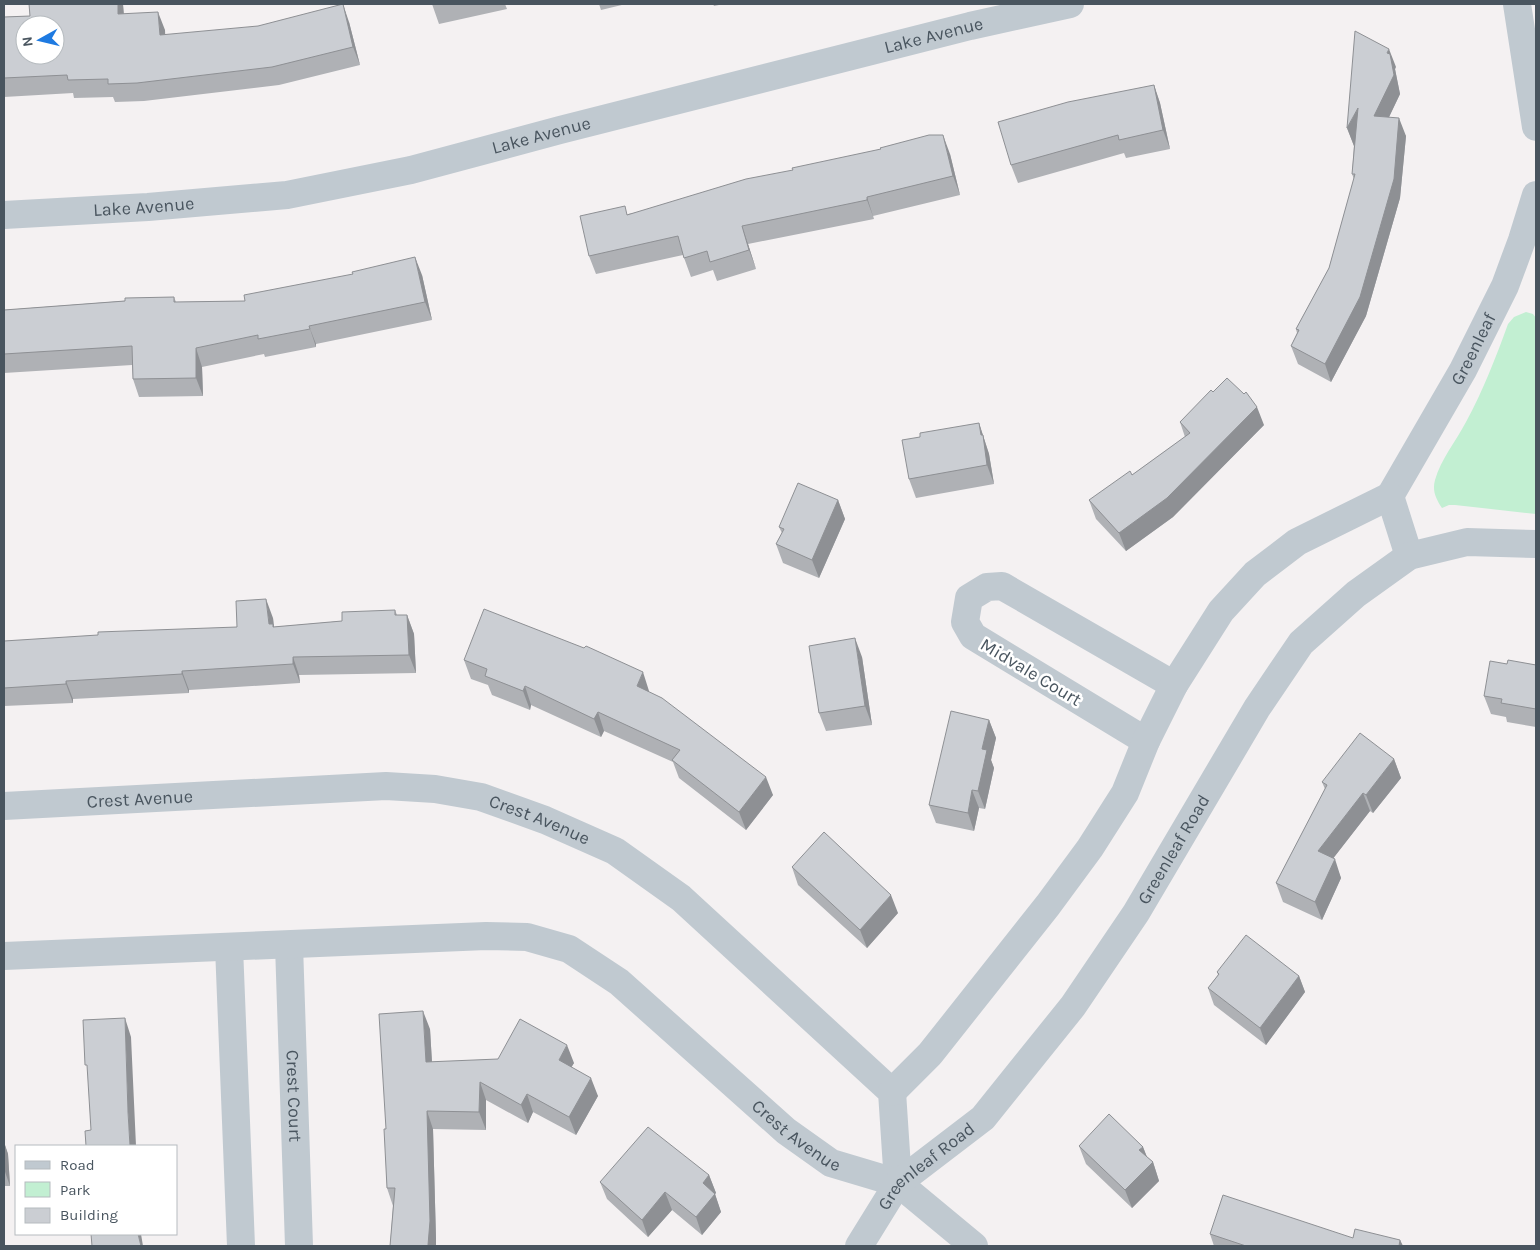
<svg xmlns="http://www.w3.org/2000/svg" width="1540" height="1250" font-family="Karla,sans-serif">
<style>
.green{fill:#c2efd2}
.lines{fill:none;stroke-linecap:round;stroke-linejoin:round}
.street{stroke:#c0c9d0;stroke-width:28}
.wall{fill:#afb1b5}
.shaded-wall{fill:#8e9094}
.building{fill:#cbced3;stroke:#8e9094;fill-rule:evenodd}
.labels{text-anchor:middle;stroke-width:5;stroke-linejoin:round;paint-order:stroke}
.street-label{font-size:18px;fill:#49555f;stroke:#fff}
</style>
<rect width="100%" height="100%" fill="#f4f1f2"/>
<!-- green -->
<path class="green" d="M 1526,312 L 1533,314 L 1536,318 L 1536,514 L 1455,505 L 1449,505 L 1442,508 C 1436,499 1432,491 1435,480 C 1441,459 1456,441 1466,422 C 1483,391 1496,357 1508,324 L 1514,317 Z"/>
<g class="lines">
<!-- street -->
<g class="street">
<path d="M 1517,4 L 1536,127"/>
<path id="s1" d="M 4,215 L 148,207 L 287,195 L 411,170 L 560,130 L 970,26 L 1070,4"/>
<path id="s2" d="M 1390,496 L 1463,370 L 1505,286 L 1522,240 L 1536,195"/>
<path d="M 1390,496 L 1409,556"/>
<path d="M 1146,741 L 973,636 L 965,622 L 969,598 L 987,587 L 1002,586 L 1174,685"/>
<path id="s3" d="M 4,806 L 386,786 L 435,789 L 481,797 L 545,820 L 615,851 L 681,898 L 892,1092 L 898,1183"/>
<path id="s4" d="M 289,945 L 299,1246"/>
<path d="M 229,947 L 241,1246"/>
<path id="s5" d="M 4,956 L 486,936 L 527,937 L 569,949 L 619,982 L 786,1131 L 831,1163 L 898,1183 L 974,1246"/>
<path d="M 892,1092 L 930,1054 L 1048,905 L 1090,848 L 1125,793 L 1146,741 L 1174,685 L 1221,611 L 1255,574 L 1297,542 L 1390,496"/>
<path id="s6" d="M 859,1246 L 898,1183 L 983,1118 L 1073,1006 L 1136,913 L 1257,708 L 1301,643 L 1356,594 L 1409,556 L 1467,542 L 1536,544"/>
</g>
</g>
<!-- wall -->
<path class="wall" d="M 29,4 L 123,4 L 124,14 L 165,30 L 165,35 L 349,22 L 360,65 L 279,85 L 144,101 L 115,102 L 113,97 L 74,98 L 73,93 L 4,97 L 4,17 L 30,16 Z
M 432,4 L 505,4 L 507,9 L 439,24 Z
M 599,4 L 626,4 L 601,10 Z
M 713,4 L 724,4 L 714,6 Z
M 1396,67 L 1395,69 L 1400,94 L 1389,117 L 1406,136 L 1400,198 L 1366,316 L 1331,382 L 1298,364 L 1291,346 L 1297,333 L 1296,329 L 1329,268 L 1354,179 L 1352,174 L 1354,145 L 1354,146 L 1347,128 Z
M 1154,85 L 1160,103 L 1170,149 L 1126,158 L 1124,153 L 1018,183 L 1011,165 Z
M 950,154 L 960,195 L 873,216 L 874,219 L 748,244 L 756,269 L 717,281 L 713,270 L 691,277 L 683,255 L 596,274 L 589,256 L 628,214 Z
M 422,275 L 432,320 L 316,344 L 316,347 L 265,357 L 264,354 L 202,367 L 203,396 L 139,397 L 133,379 L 132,365 L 4,373 L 4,310 L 174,297 L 176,302 L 245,301 Z
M 1180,422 L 1264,425 L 1173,517 L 1126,551 L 1096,519 L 1089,500 L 1132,475 L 1185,437 Z
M 979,423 L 989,454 L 994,484 L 916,498 L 909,479 L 920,437 Z
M 838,500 L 845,519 L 819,578 L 783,563 L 776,544 L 782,533 L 779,527 Z
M 395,610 L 397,615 L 407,615 L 414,634 L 416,673 L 299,675 L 300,683 L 189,690 L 189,693 L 73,699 L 73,703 L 4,706 L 4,648 L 237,627 L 273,618 L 274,627 L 342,621 Z
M 862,657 L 872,725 L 826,731 L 819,713 Z
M 464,660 L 649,691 L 649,692 L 773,795 L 746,830 L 679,778 L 673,762 L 604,731 L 601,737 L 531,705 L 530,710 L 492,695 L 488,685 L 471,679 Z
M 1507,664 L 1536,665 L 1536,727 L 1507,722 L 1506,717 L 1491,714 L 1484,696 Z
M 989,720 L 996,738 L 991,760 L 994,768 L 985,809 L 979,808 L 974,831 L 936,823 L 929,805 Z
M 1394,759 L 1401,778 L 1373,813 L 1370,811 L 1333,858 L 1341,878 L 1322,920 L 1283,902 L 1276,883 L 1325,789 L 1322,782 Z
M 792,867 L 898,913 L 867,948 L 798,885 Z
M 1217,972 L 1299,976 L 1305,992 L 1266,1045 L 1214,1005 L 1208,988 L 1218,975 Z
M 430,1029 L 432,1062 L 574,1063 L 571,1067 L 598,1096 L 576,1135 L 533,1112 L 528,1123 L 486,1100 L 486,1130 L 433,1129 L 436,1239 L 436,1246 L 390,1246 L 393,1206 L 387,1188 L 386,1129 Z
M 4,1142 L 8,1154 L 10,1186 L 4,1186 Z
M 1079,1146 L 1143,1147 L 1147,1157 L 1153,1162 L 1159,1181 L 1132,1208 L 1086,1164 Z
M 709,1175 L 716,1193 L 715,1194 L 721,1212 L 702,1235 L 672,1210 L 648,1237 L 607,1199 L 600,1182 Z
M 1210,1234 L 1353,1238 L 1400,1240 L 1403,1246 L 1214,1246 Z"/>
<!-- shaded-wall -->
<path class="shaded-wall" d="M 118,4 L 123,4 L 123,5 L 125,32 L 118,14 Z
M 343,4 L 349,22 L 360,65 L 353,47 Z
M 158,12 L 165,30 L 166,53 L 160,35 Z
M 1389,49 L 1396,67 L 1395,69 L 1400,94 L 1381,134 L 1374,116 L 1387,53 Z
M 1154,85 L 1160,103 L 1170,149 L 1163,130 Z
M 1358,108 L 1364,126 L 1354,146 L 1347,128 Z
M 1399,118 L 1406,136 L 1400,198 L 1366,316 L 1331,382 L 1325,364 Z
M 943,135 L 950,154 L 960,195 L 953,176 Z
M 867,197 L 873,216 L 874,219 L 867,200 Z
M 742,226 L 748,244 L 756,269 L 749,250 Z
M 415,257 L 422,275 L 432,320 L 425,302 Z
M 309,326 L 316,344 L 316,347 Z
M 196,348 L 202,367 L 203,396 L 196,378 Z
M 1257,407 L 1264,425 L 1173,517 L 1126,551 L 1119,533 Z
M 979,423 L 989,454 L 994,484 L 987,465 Z
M 838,500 L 845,519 L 819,578 L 812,560 Z
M 266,599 L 273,618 L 274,628 L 269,624 Z
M 407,615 L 414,634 L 416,673 L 409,655 Z
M 855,638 L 862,657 L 872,725 L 865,706 Z
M 293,657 L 299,675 L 300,683 L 293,664 Z
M 182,671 L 189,690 L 189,693 L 182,674 Z
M 643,672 L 649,691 L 643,705 L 637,686 Z
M 66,681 L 73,699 L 73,703 L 66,684 Z
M 525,686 L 531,705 L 530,710 L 523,691 Z
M 598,712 L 604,731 L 601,737 L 594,719 Z
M 989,720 L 996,738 L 991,760 L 994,768 L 985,809 L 978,791 L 982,749 Z
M 1394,759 L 1401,778 L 1373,813 L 1366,795 Z
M 766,777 L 773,795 L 746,830 L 739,812 Z
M 972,790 L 979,808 L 974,831 L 968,813 Z
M 1363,793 L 1370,811 L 1325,869 L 1318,851 Z
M 1335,859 L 1341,878 L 1322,920 L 1315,902 Z
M 891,895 L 898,913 L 867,948 L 860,930 Z
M 1299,976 L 1305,992 L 1266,1045 L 1260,1028 Z
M 423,1011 L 430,1029 L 433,1080 L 426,1062 Z
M 125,1018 L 131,1037 L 136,1146 L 130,1146 L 128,1112 Z
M 567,1045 L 574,1063 L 565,1078 L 559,1060 Z
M 591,1078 L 598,1096 L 576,1135 L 569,1117 Z
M 480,1082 L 486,1100 L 486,1130 L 479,1112 Z
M 527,1094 L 533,1112 L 528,1123 L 521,1105 Z
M 427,1111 L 433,1129 L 436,1239 L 436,1246 L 428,1246 L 428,1245 Z
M 4,1142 L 8,1154 L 10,1186 L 4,1169 Z
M 1143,1147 L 1150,1165 L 1139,1150 Z
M 1153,1162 L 1159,1181 L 1132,1208 L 1125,1190 Z
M 709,1175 L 716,1193 L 715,1194 L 721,1212 L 702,1235 L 696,1217 L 703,1183 Z
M 665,1192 L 672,1210 L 648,1237 L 642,1220 Z
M 138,1234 L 141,1234 L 143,1246 L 141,1246 Z
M 1400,1240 L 1403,1246 L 1399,1246 Z"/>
<!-- building -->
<path class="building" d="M 29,4 L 118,4 L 118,14 L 158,12 L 160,35 L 258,26 L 343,4 L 353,47 L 272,67 L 137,83 L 108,84 L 108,79 L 68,80 L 67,75 L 4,78 L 4,17 L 30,16 ZM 25,25 L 55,25 L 55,55 L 25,55 Z
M 1355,31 L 1389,49 L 1387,53 L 1390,54 L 1394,75 L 1374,116 L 1399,118 L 1394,179 L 1360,297 L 1325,364 L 1291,346 L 1299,330 L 1296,329 L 1329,268 L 1355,174 L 1352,174 L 1358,108 L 1347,128 Z
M 1154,85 L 1163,130 L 1119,140 L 1118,135 L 1011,165 L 998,122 L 1068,102 Z
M 929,135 L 943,135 L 953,176 L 867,197 L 867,200 L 742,226 L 749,250 L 710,262 L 707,251 L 684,258 L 678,236 L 589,256 L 580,216 L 625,206 L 627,215 L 746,179 L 793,170 L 792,168 L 881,149 L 880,148 Z
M 415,257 L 425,302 L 309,326 L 310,329 L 258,339 L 258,335 L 196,348 L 196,378 L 133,379 L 132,346 L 4,354 L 4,310 L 125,301 L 125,298 L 174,297 L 174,302 L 245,301 L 244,295 L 353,274 L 352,272 Z
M 1227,378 L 1244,394 L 1246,392 L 1257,407 L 1167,498 L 1119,533 L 1089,500 L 1130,471 L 1132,475 L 1190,433 L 1180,422 L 1211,390 L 1213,392 Z
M 979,423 L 981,435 L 983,435 L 987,465 L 909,479 L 902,440 L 920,437 L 920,433 Z
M 798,483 L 838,500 L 812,560 L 776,544 L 784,529 L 779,527 Z
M 266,599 L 269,624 L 273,624 L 273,627 L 342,621 L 342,612 L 395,610 L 395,615 L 407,615 L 409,655 L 293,657 L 293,664 L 182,671 L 182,674 L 66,681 L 66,684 L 4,688 L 4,641 L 98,635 L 98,632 L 237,627 L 236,601 Z
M 484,609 L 584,648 L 586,646 L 643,672 L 637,686 L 662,698 L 766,777 L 739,812 L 672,760 L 680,750 L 598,712 L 594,719 L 525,686 L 523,691 L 485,676 L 487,669 L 464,660 Z
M 855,638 L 865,706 L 819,713 L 809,646 Z
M 1508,660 L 1536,665 L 1536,709 L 1501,703 L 1502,699 L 1484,696 L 1490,661 L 1507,664 Z
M 951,711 L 989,720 L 982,749 L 987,750 L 978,791 L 972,790 L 968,813 L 929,805 Z
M 1360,733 L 1394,759 L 1366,795 L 1363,793 L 1318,851 L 1335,859 L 1315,902 L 1276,883 L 1327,785 L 1322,782 Z
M 824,832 L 891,895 L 860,930 L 792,867 Z
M 1246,935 L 1299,976 L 1260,1028 L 1208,988 L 1219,974 L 1217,972 Z
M 423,1011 L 426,1062 L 498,1059 L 520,1019 L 567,1045 L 559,1060 L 591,1078 L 569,1117 L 527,1094 L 521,1105 L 480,1082 L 479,1112 L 427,1111 L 430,1221 L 428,1245 L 432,1245 L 432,1246 L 390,1246 L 395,1188 L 387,1188 L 384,1129 L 386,1129 L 379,1014 Z
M 125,1018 L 128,1112 L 130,1146 L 86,1146 L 85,1131 L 91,1130 L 87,1065 L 85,1065 L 83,1020 Z
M 1109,1114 L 1143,1147 L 1139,1150 L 1153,1162 L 1125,1190 L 1079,1146 Z
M 648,1127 L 709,1175 L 703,1183 L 715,1194 L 696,1217 L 665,1192 L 642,1220 L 600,1182 Z
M 1223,1195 L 1353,1238 L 1355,1229 L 1400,1240 L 1399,1246 L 1246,1246 L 1210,1234 Z
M 91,1234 L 138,1234 L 141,1246 L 92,1246 Z"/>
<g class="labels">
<!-- street labels -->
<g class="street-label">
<text dy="6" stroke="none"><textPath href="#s1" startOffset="950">Lake Avenue</textPath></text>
<text dy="6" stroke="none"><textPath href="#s1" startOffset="545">Lake Avenue</textPath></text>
<text dy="6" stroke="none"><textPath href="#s1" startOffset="140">Lake Avenue</textPath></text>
<text dy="6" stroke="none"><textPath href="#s2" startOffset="169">Greenleaf</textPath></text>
<text transform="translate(1031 672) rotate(31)" y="6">Midvale Court</text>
<text dy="6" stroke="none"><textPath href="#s3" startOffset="136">Crest Avenue</textPath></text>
<text dy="6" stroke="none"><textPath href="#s3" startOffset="541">Crest Avenue</textPath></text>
<text dy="6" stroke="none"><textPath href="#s6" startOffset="511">Greenleaf Road</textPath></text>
<text dy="6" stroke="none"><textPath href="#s4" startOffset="151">Crest Court</textPath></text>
<text dy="6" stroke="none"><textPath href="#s5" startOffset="862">Crest Avenue</textPath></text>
<text dy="6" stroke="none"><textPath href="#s6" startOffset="106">Greenleaf Road</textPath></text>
</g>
</g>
<!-- border -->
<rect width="1540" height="1250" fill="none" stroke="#49555f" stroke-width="10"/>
<!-- legend -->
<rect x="15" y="1145" width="162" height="90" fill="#ffffff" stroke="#b6bbbf"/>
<rect x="25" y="1161" width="25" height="8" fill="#c0c9d0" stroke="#b6bbbf"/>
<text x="60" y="1170" font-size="15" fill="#49555f">Road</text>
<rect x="25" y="1182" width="25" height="15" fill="#c2efd2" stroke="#b6bbbf"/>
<text x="60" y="1195" font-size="15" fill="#49555f">Park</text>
<rect x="25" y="1208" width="25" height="15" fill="#cbced3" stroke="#b6bbbf"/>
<text x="60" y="1220" font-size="15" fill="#49555f">Building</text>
<!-- north arrow -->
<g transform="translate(40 40) rotate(262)"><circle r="24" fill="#ffffff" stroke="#b6bbbf"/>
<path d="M0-4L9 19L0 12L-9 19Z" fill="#1e7ae1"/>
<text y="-8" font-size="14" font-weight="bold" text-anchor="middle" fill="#49555f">N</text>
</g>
</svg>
